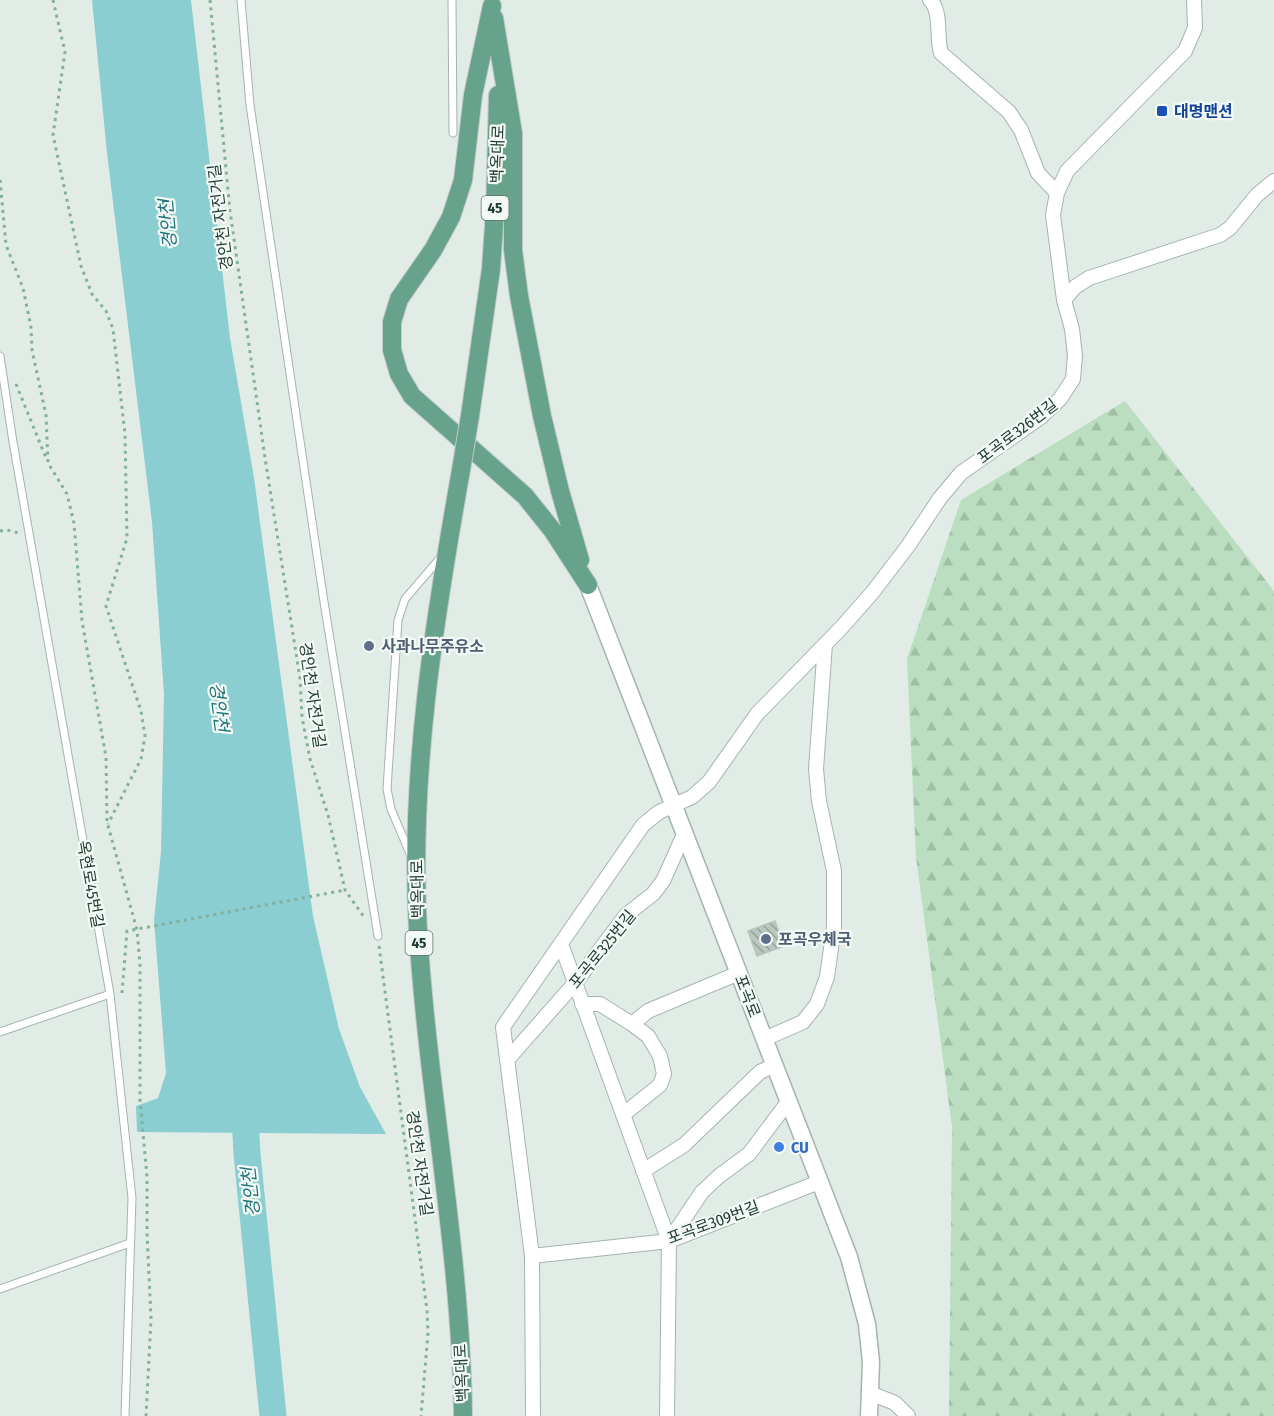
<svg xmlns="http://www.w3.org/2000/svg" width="1274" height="1416" font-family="'Fira Sans Condensed','Noto Sans KR',sans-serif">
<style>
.forest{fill:url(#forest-firs)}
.water{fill:#8bced1}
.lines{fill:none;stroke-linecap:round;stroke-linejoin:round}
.river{stroke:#8bced1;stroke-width:27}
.building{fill:url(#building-back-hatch);stroke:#b5c6bd;stroke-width:1.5}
.service-casing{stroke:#a5b4ad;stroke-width:9}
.minor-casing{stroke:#a5b4ad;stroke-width:16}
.tertiary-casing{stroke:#a5b4ad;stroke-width:19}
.primary-casing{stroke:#c1c9c6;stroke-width:20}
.path{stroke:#83b09c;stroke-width:3;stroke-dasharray:3 4.5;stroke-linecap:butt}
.service{stroke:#fff;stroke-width:7}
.minor{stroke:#fff;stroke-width:14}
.tertiary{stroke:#fff;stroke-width:16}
.primary{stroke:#67a28c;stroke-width:18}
.primary-bridge-casing{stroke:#c1c9c6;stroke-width:20;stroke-linecap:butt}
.primary-bridge{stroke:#67a28c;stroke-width:18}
.transit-dot{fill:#1a4fb4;stroke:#f3f9f5;stroke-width:2}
.service-dot{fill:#5c6f8a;stroke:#f3f9f5;stroke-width:2}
.shop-dot{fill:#3f7fe0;stroke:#f3f9f5;stroke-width:2}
.labels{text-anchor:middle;stroke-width:4.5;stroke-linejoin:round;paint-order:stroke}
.shield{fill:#f3f9f5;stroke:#61756d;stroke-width:1.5}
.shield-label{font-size:15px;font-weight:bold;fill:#223d33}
.transit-label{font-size:16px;font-weight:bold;fill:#164399;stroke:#f3f9f5;text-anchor:start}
.street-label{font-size:16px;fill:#223d33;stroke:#f3f9f5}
.service-label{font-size:16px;font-weight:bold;fill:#4e5e75;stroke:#f3f9f5;text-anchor:start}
.shop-label{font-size:16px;font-weight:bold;fill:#366cbe;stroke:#f3f9f5;text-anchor:start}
.water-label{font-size:18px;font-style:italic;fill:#1d7579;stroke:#f3f9f5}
</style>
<defs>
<pattern id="forest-firs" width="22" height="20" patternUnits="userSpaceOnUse" patternTransform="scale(1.5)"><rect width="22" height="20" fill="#bbddc0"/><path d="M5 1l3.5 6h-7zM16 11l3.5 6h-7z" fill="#a0bfa5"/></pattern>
<pattern id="building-back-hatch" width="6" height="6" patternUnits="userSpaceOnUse" patternTransform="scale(1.5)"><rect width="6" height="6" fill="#b8c7bf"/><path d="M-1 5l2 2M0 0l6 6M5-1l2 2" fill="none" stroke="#95a39c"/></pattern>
</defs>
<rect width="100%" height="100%" fill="#e2ece7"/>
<!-- forest -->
<path class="forest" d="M 1125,401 L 1274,591 L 1274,1416 L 949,1416 L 952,1127 L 916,857 L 907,659 L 961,500 Z"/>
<!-- water -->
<path class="water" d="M 92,0 L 191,0 L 230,338 L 254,478 L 313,916 L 339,1029 L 360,1087 L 386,1134 L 137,1132 L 136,1106 L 158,1098 L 166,1073 L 154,920 L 161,852 L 164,694 L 152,522 L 107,153 Z"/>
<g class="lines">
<!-- river -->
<path class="river" d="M 244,1098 L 247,1154 L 273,1416"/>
</g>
<!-- building -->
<path class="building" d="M 775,921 L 784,946 L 757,956 L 748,931 Z"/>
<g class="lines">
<!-- service casing -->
<g class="service-casing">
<path id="service" d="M 241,0 L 250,105 L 324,602 L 378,936
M 452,0 L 453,133
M 0,356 L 13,442 L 110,994 L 132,1198 L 125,1416
M 411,856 L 391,809 L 387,789 L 398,620 L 405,599 L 441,557
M 0,1032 L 110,994
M 0,1289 L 130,1243"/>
</g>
<!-- minor casing -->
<g class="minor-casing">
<path id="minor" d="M 930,0 C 942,10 936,38 941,53 L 1009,112 L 1021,130 L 1038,173 L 1057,193
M 1064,300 L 1075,287 L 1089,278 L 1220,235 L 1230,228 L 1257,195 L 1274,181
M 561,944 L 669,1241 L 667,1416
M 582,1004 L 600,1004 L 632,1024 L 648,1036 L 660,1056 L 664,1074 L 660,1085 L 624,1114
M 632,1024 L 648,1011 L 739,973
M 764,1039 L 803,1022 L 817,1004 L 827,977 L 834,927 L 834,871 L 819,801 L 816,769 L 825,644
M 507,1060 L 575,983 L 626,915 L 653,894 L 663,881 L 685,832
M 643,1171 L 684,1145 L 760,1072 L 774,1065
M 669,1241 L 702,1192 L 719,1176 L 749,1154 L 788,1102
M 532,1256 L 669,1241 L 819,1182
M 870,1393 L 895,1403 L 908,1416
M 533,1416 L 532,1256 L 503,1027 L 643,825 L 659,812 L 692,797 L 709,782 L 757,714 L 841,628 L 872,593 L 908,546 L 940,498 L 961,473 L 1041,417 L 1060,399 L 1073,379 L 1075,356 L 1072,329 L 1064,300 L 1053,215 L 1057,193 L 1067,171 L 1185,51 L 1195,28 L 1194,0"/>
</g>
<!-- tertiary casing -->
<g class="tertiary-casing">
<path id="tertiary" d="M 588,585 L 849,1257 L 867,1324 L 871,1362 L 869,1416"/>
</g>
<!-- primary casing -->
<g class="primary-casing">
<path id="primary" d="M 492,6 L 473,95 L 463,180 L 451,217 L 433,250 L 399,299 L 392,322 L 392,350 L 399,374 L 412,396 L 525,496 L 553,531 L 588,585
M 494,18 L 513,133 L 513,250 L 519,296 L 542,416 L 560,491 L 580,560
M 470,416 L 491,269 L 495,211 L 498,95
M 461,470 C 434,622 409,776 418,931 C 428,1093 461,1253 463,1416"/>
</g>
<!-- path -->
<path class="path" d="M 53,0 L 65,52 L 53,135 L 81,266 L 92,294 L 106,311 L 113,329 L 125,434 L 127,538 L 106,606 L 141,711 L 145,736 L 141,759 L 108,824
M 210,0 L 230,211 L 265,458 L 300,678 L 302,717 L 310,759 L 328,815 L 345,890 L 364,917
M 0,180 L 6,245 L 23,288 L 31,327 L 32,350 L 46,415 L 48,463 L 67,494 L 74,523 L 82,621 L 106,757 L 107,822 L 137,930 L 140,964 L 140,1100 L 147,1177 L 147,1232 L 151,1319 L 146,1416
M 16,384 L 46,458
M 0,531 L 7,530 L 19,533
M 379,946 L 427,1310 L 428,1333 L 421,1416
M 122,993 L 127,931 L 345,890"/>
<!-- service -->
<use href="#service" class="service"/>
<!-- minor -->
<use href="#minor" class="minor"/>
<!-- tertiary -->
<use href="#tertiary" class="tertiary"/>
<!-- primary -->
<use href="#primary" class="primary"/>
<!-- primary-bridge casing -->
<g class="primary-bridge-casing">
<path id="primary-bridge" d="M 461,470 L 470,416"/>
</g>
<!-- primary-bridge -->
<use href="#primary-bridge" class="primary-bridge"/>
</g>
<!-- markers -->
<rect class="transit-dot" x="1156" y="105" width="12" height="12" rx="3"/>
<g class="service-dot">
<circle cx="369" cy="646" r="6"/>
<circle cx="766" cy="939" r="6"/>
</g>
<circle class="shop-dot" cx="779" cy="1147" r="6"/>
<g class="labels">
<!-- shield labels -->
<g class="shield">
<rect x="481.5" y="196" width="27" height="24" rx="4.5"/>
<rect x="405.5" y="931" width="27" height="24" rx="4.5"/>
</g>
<g class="shield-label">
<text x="495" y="213">45</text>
<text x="419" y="948">45</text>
</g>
<!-- transit labels -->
<g class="transit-label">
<text x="1174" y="117">대명맨션</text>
</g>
<!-- street labels -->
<g class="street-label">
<text transform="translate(497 154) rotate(-88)" y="6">백옥대로</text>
<text transform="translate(220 217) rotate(-97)" y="6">경안천 자전거길</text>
<text transform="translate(1017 431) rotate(-37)" y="6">포곡로326번길</text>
<text transform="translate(313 695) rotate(82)" y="6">경안천 자전거길</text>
<text transform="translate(91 884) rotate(80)" y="6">옥현로45번길</text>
<text transform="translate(417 889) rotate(-91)" y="6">백옥대로</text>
<text transform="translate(602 949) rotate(-51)" y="6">포곡로325번길</text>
<text transform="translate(748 996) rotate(69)" y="6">포곡로</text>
<text transform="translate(420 1163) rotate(82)" y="6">경안천 자전거길</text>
<text transform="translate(713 1222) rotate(-20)" y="6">포곡로309번길</text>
<text transform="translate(461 1373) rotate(-93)" y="6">백옥대로</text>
</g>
<!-- service labels -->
<g class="service-label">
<text x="381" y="652">사과나무주유소</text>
<text x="778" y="945">포곡우체국</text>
</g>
<!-- shop labels -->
<g class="shop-label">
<text x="791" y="1153">CU</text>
</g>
<!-- water labels -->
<g class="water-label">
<text transform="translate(168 224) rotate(-95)" y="6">경안천</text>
<text transform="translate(219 707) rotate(83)" y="6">경안천</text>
<text transform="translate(251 1192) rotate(-96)" y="6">경안천</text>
</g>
</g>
</svg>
